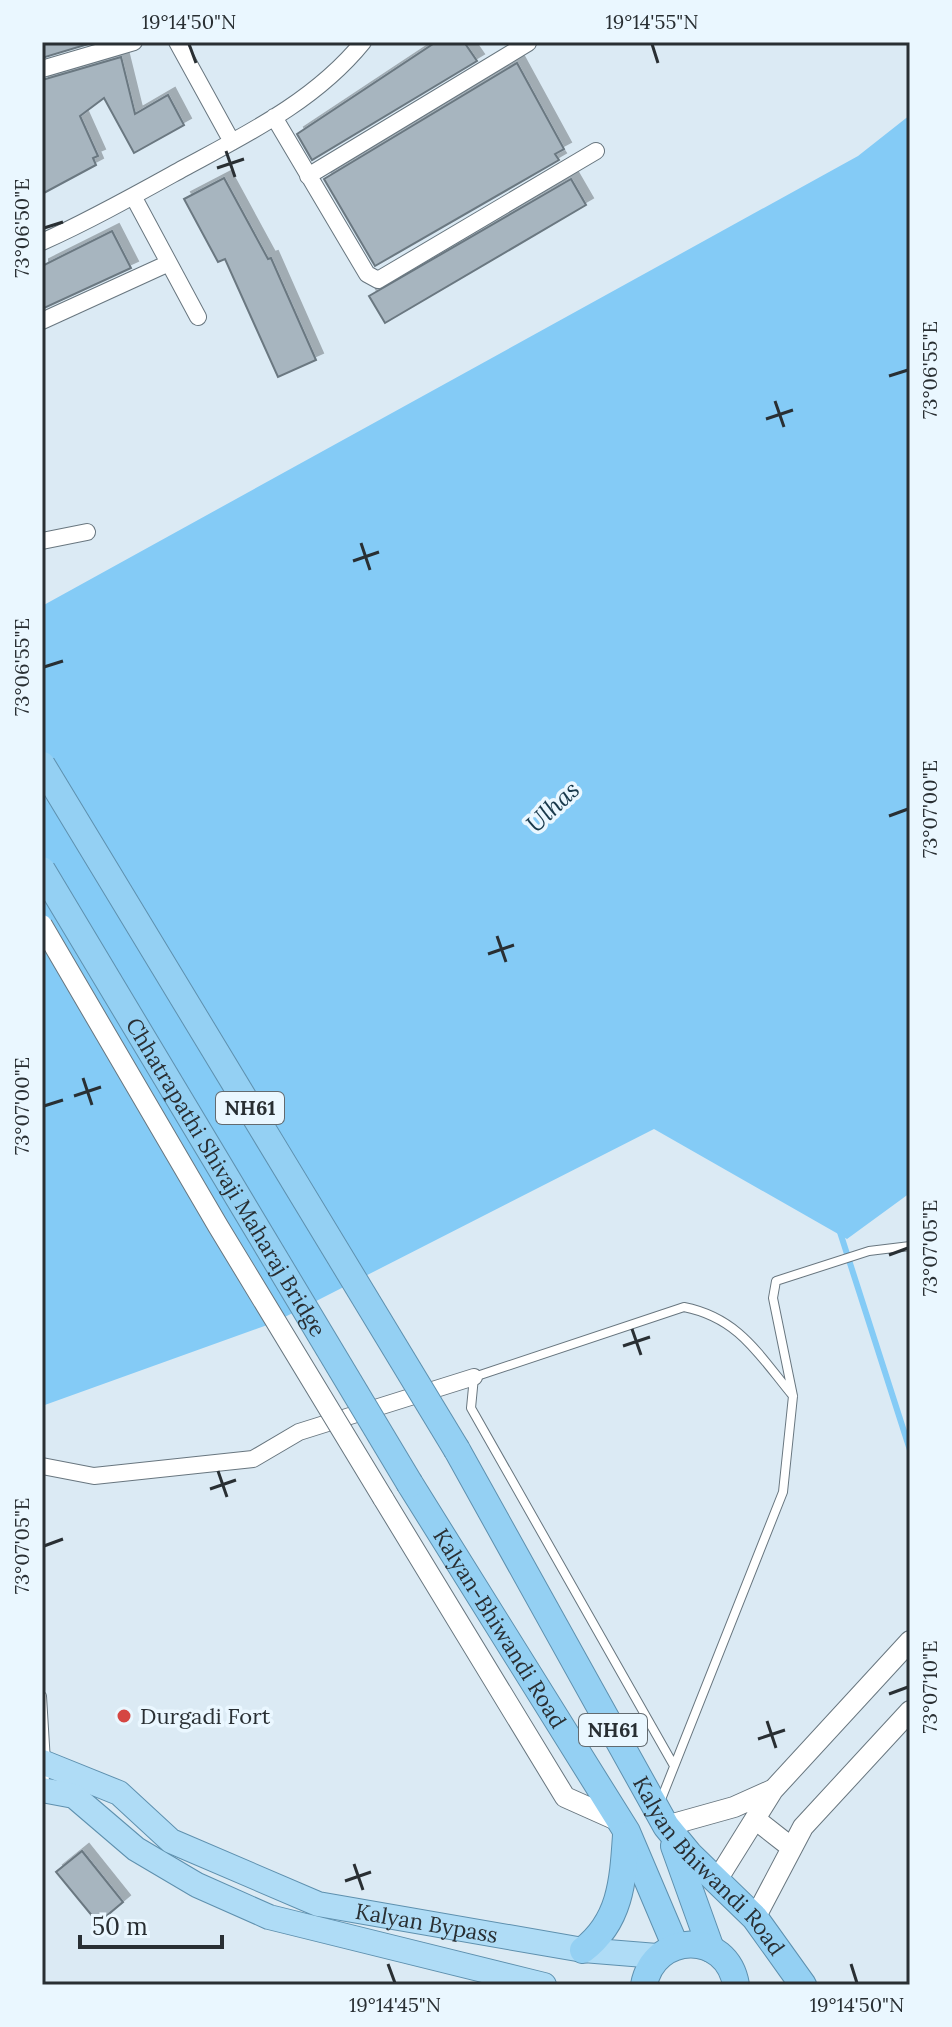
<svg xmlns="http://www.w3.org/2000/svg" width="952" height="2027" font-family="Lora,serif">
<style>
.water{fill:#84cbf6}
.lines{fill:none;stroke-linecap:round;stroke-linejoin:round}
.stream{stroke:#84cbf6;stroke-width:6}
.building{fill:#a7b5bf;stroke:#6b7881;stroke-width:2;filter:url(#shadow)}
.service-casing{stroke:#68767f;stroke-width:10}
.minor-casing{stroke:#68767f;stroke-width:18}
.tertiary-casing{stroke:#68767f;stroke-width:22}
.primary-casing{stroke:#5e90ae;stroke-width:26}
.trunk-casing{stroke:#5e90ae;stroke-width:28}
.service{stroke:#fff;stroke-width:8}
.minor{stroke:#fff;stroke-width:16}
.tertiary{stroke:#fff;stroke-width:20}
.primary{stroke:#afdcf6;stroke-width:24}
.trunk{stroke:#94d0f3;stroke-width:26}
.tertiary-bridge-casing{stroke:#68767f;stroke-width:22;stroke-linecap:butt}
.trunk-bridge-casing{stroke:#5e90ae;stroke-width:28;stroke-linecap:butt}
.tertiary-bridge{stroke:#fff;stroke-width:20}
.trunk-bridge{stroke:#94d0f3;stroke-width:26}
.ticks{fill:none;stroke:#292f33;stroke-width:3}
.poi-dot{fill:#d54642;stroke:#eaf7ff;stroke-width:3}
.labels{text-anchor:middle;stroke-width:7;stroke-linejoin:round;paint-order:stroke}
.shield{fill:#eaf7ff;stroke:#636b70;stroke-width:2}
.shield-label{font-size:20px;font-weight:bold;fill:#292f33}
.street-label{font-size:22px;fill:#292f33;stroke:#eaf7ff}
.poi-label{font-size:22px;fill:#292f33;stroke:#eaf7ff;text-anchor:start}
.water-label{font-size:24px;font-style:italic;fill:#19394b;stroke:#eaf7ff}
.neatline{fill:none;stroke:#292f33;stroke-width:3}
.ticks-label{font-size:20px;text-anchor:middle;fill:#292f33}
</style>
<defs>
<filter id="shadow"><feDropShadow dx="7" dy="-7" stdDeviation="0" flood-color="#0004"/></filter>
</defs>
<rect width="100%" height="100%" fill="#dbeaf4"/>
<!-- water -->
<path class="water" d="M 910,115 L 910,1193 L 847,1239 L 654,1129 L 273,1323 L 42,1406 L 42,606 L 858,156 Z"/>
<g class="lines">
<!-- stream -->
<path class="stream" d="M 839,1229 L 910,1450"/>
</g>
<!-- building -->
<path class="building" d="M 42,42 L 95,42 L 42,58 Z
M 436,42 L 464,42 L 477,61 L 312,160 L 297,134 Z
M 121,57 L 135,114 L 168,95 L 184,125 L 134,153 L 104,98 L 80,116 L 98,156 L 93,158 L 96,165 L 42,194 L 42,80 Z
M 517,63 L 564,149 L 555,154 L 559,160 L 375,266 L 324,179 Z
M 224,178 L 268,259 L 271,258 L 316,360 L 278,377 L 225,259 L 218,262 L 184,199 Z
M 571,179 L 586,205 L 385,323 L 369,296 Z
M 112,231 L 131,268 L 42,309 L 42,266 Z
M 82,1851 L 123,1902 L 98,1923 L 56,1872 Z"/>
<g class="lines">
<!-- service casing -->
<g class="service-casing">
<path id="service" d="M 42,1696 L 46,1762 L 44,1789
M 673,1764 L 471,1408 L 474,1377 L 684,1307 C 739,1318 759,1355 793,1396
M 660,1802 L 783,1492 L 793,1396 L 773,1298 L 776,1281 L 869,1251 L 910,1246"/>
</g>
<!-- minor casing -->
<g class="minor-casing">
<path id="minor" d="M 177,42 L 232,142
M 42,69 L 134,42
M 274,117 L 367,274 L 378,280 L 596,151
M 308,176 L 528,43
M 133,196 L 198,317
M 42,242 C 91,220 137,194 184,168 C 249,133 316,100 363,42
M 42,321 L 169,263
M 42,541 L 87,532
M 42,1466 L 94,1476 L 253,1459 L 299,1432 L 474,1377"/>
</g>
<!-- tertiary casing -->
<g class="tertiary-casing">
<path id="tertiary" d="M 383,1498 L 565,1797 L 621,1822
M 755,1819 L 792,1848
M 666,1826 L 734,1807 L 772,1790
M 717,1880 L 773,1790 L 910,1641
M 755,1918 L 803,1827 L 910,1711"/>
</g>
<!-- primary casing -->
<g class="primary-casing">
<g id="primary">
<path id="s1" d="M 42,1762 L 119,1793 L 171,1841 L 318,1904 L 583,1950 L 657,1956"/>
<path d="M 42,1790 L 74,1796 L 136,1849 L 197,1885 L 269,1917 L 544,1985"/>
</g>
</g>
<!-- trunk casing -->
<g class="trunk-casing">
<g id="trunk">
<path id="s2" d="M 457,1450 L 666,1826 L 689,1854 L 755,1918 L 803,1985"/>
<path id="s3" d="M 410,1484 L 627,1832 L 675,1945"/>
<path d="M 674,1846 L 711,1949"/>
<path d="M 583,1950 C 621,1921 623,1880 626,1835"/>
<path d="M 644,1985 C 654,1932 727,1930 736,1985"/>
</g>
</g>
<!-- service -->
<use href="#service" class="service"/>
<!-- minor -->
<use href="#minor" class="minor"/>
<!-- tertiary -->
<use href="#tertiary" class="tertiary"/>
<!-- primary -->
<use href="#primary" class="primary"/>
<!-- trunk -->
<use href="#trunk" class="trunk"/>
<!-- tertiary-bridge casing -->
<g class="tertiary-bridge-casing">
<path id="tertiary-bridge" d="M 42,925 L 218,1226 L 383,1498"/>
</g>
<!-- trunk-bridge casing -->
<g class="trunk-bridge-casing">
<g id="trunk-bridge">
<path d="M 42,765 L 457,1450"/>
<path id="s4" d="M 42,870 L 410,1484"/>
</g>
</g>
<!-- tertiary-bridge -->
<use href="#tertiary-bridge" class="tertiary-bridge"/>
<!-- trunk-bridge -->
<use href="#trunk-bridge" class="trunk-bridge"/>
</g>
<!-- ticks -->
<path class="ticks" d="M 189,44 L 196,63M 652,44 L 658,63M 226,151 L 235,177M 217,168 L 244,159M 44,228 L 63,222M 889,376 L 908,370M 775,401 L 784,427M 766,419 L 793,410M 361,543 L 370,570M 353,561 L 379,552M 44,667 L 63,661M 889,816 L 908,809M 497,936 L 506,962M 488,954 L 514,945M 83,1078 L 92,1105M 74,1096 L 101,1087M 44,1106 L 63,1100M 889,1255 L 908,1248M 632,1329 L 641,1355M 623,1346 L 650,1337M 218,1471 L 227,1497M 210,1489 L 236,1480M 44,1546 L 63,1539M 889,1694 L 908,1687M 767,1721 L 776,1748M 758,1739 L 785,1730M 354,1864 L 363,1890M 345,1881 L 371,1872M 388,1964 L 395,1983M 851,1964 L 857,1983"/>
<!-- markers -->
<circle class="poi-dot" cx="124" cy="1716" r="8"/>
<g class="labels">
<!-- shield labels -->
<g class="shield">
<rect x="216" y="1092" width="68" height="32" rx="6"/>
<rect x="579" y="1714" width="68" height="32" rx="6"/>
</g>
<g class="shield-label">
<text x="250" y="1115">NH61</text>
<text x="613" y="1737">NH61</text>
</g>
<!-- street labels -->
<g class="street-label">
<text dy="8" stroke="none"><textPath href="#s4" startOffset="358">Chhatrapathi Shivaji Maharaj Bridge</textPath></text>
<text dy="8" stroke="none"><textPath href="#s3" startOffset="170">Kalyan-Bhiwandi Road</textPath></text>
<text dy="8" stroke="none"><textPath href="#s2" startOffset="488">Kalyan Bhiwandi Road</textPath></text>
<text dy="8" stroke="none"><textPath href="#s1" startOffset="424">Kalyan Bypass</textPath></text>
</g>
<!-- poi labels -->
<g class="poi-label">
<text x="140" y="1724">Durgadi Fort</text>
</g>
<!-- water labels -->
<g class="water-label">
<text transform="translate(553 807) rotate(-43)" y="8">Ulhas</text>
</g>
</g>
<!-- border -->
<rect width="952" height="2027" fill="none" stroke="#eaf7ff" stroke-width="88"/>
<!-- scale -->
<path d="M80 1935v12h142v-12" fill="none" stroke="#292f33" stroke-width="4"/>
<text x="92" y="1935" font-size="24" fill="#292f33" stroke="#eaf7ff" stroke-width="6" paint-order="stroke">50 m</text>
<rect x="44" y="44" width="864" height="1939" class="neatline"/>
<g class="ticks-label">
<text x="189" y="29">19°14'50"N</text>
<text x="652" y="29">19°14'55"N</text>
<text transform="translate(22 228) rotate(-90)" y="7">73°06'50"E</text>
<text transform="translate(930 370) rotate(-90)" y="7">73°06'55"E</text>
<text transform="translate(22 667) rotate(-90)" y="7">73°06'55"E</text>
<text transform="translate(930 809) rotate(-90)" y="7">73°07'00"E</text>
<text transform="translate(22 1106) rotate(-90)" y="7">73°07'00"E</text>
<text transform="translate(930 1248) rotate(-90)" y="7">73°07'05"E</text>
<text transform="translate(22 1546) rotate(-90)" y="7">73°07'05"E</text>
<text transform="translate(930 1687) rotate(-90)" y="7">73°07'10"E</text>
<text x="395" y="2012">19°14'45"N</text>
<text x="857" y="2012">19°14'50"N</text>
</g>
</svg>
